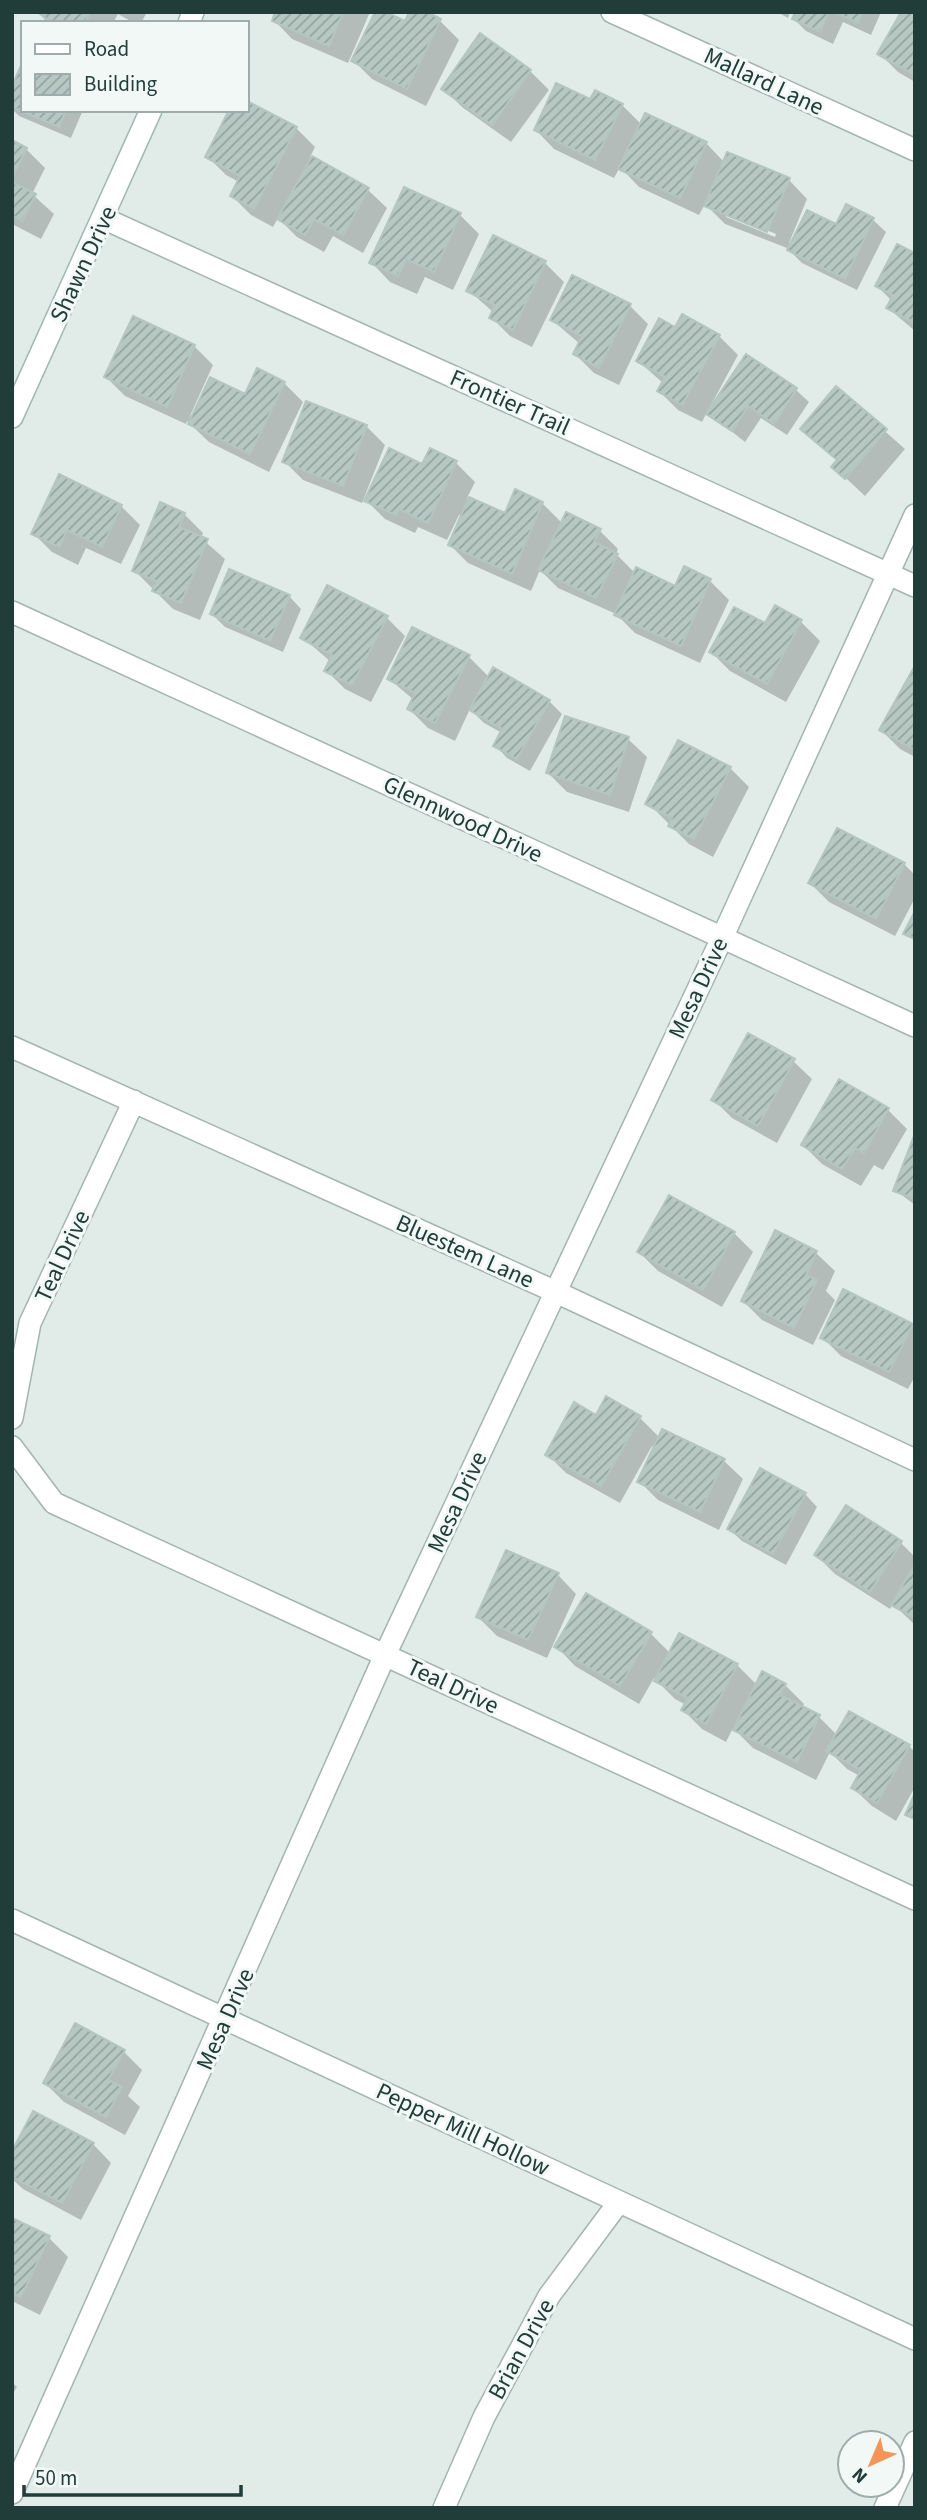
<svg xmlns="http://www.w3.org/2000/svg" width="927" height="2520" font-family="'Source Sans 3',sans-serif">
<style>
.shadow{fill:#0003;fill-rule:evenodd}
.building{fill:url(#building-hatch);stroke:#b4c6c1;stroke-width:2}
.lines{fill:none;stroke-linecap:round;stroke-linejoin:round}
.street-casing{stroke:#a4b4b1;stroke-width:24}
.secondary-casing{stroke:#9fb8b3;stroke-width:24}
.street{stroke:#fff;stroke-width:21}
.secondary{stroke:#fff;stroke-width:21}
.labels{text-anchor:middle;stroke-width:6;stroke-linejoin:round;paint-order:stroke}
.street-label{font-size:24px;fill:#213d3a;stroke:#f2f8f6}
</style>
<defs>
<pattern id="building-hatch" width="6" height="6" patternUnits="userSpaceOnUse" patternTransform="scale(1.75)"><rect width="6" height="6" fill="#b7c7c2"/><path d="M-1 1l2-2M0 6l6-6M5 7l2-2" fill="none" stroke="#94a39f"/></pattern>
</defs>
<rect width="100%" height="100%" fill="#e1ece9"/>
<!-- shadow -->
<path class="shadow" d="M 39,12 L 147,12 L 141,23 L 134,23 L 118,14 L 113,23 L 47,23 Z
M 277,12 L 370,12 L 348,63 L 292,39 L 274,20 Z
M 777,12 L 790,12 L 788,18 Z
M 797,12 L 881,12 L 871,35 L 843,22 L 833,44 L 806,31 L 794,19 Z
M 915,12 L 915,82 L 898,72 L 879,53 Z
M 440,21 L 459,40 L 426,106 L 372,79 L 353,60 Z
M 530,71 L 549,90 L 511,142 L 462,107 L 443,88 Z
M 12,91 L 23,110 L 83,110 L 71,138 L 19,116 L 12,109 Z
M 590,102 L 622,105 L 641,124 L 706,143 L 724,162 L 789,180 L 807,199 L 789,243 L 792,244 L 837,227 L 847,206 L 873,220 L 886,232 L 857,290 L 802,263 L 787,248 L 725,224 L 705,204 L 699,215 L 639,187 L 620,167 L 614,178 L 554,149 L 536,130 ZM 726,213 L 776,234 L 775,237 L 726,217 Z
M 247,103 L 296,128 L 315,147 L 310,157 L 368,190 L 387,208 L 363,253 L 333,236 L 324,252 L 297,237 L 278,218 L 273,227 L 251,215 L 232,196 L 239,182 L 226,175 L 207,156 L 247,110 Z
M 12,142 L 26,149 L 45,168 L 32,194 L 54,214 L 41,239 L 12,224 Z
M 405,189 L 460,215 L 479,234 L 453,290 L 425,277 L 417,294 L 390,282 L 372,263 Z
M 915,255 L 915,331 L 888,308 L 892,301 L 877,286 Z
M 545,263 L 564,282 L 532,347 L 510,336 L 491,317 L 493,312 L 468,290 Z
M 630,306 L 648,324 L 619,385 L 594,373 L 575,354 L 580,344 L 552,320 Z
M 134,318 L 194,346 L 213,365 L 190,416 L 284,383 L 303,402 L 269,472 L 209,442 L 187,421 L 186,424 L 125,396 L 106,377 Z
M 676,330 L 719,336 L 738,355 L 710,407 L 712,408 L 746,357 L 796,390 L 809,402 L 787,435 L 761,418 L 745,442 L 707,412 L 702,422 L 678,410 L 659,391 L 663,383 L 638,361 Z
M 836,388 L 905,449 L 865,496 L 833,466 L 838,461 L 802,429 Z
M 366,426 L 385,445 L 362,503 L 303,480 L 284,461 Z
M 456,463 L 475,482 L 467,498 L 506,515 L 542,503 L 562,523 L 600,531 L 618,549 L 616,554 L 635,573 L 676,588 L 685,569 L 710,581 L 729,600 L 700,663 L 635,633 L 616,614 L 558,588 L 540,570 L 531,591 L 468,563 L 450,545 L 462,516 L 459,515 L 447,540 L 418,527 L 415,533 L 385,519 L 366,500 L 423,466 Z
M 121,506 L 140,525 L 121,564 L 86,548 L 78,565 L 52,552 L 33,533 Z
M 184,514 L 203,533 L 201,538 L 225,559 L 200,620 L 173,609 L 134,570 Z
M 289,596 L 301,609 L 283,652 L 225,627 L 212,614 Z
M 775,607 L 801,622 L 820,641 L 786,702 L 730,671 L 711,652 L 765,626 Z
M 387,618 L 405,636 L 371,702 L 345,689 L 326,670 L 331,662 L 302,637 Z
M 469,657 L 490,678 L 549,701 L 562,714 L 530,771 L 507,758 L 495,745 L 502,733 L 484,723 L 470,709 L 455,741 L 428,728 L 409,709 L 414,700 L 389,679 Z
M 915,672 L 915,757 L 900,749 L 881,730 Z
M 628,739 L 647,757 L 629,812 L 567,792 L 548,773 Z
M 730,768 L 749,787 L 713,857 L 689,844 L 648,803 Z
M 904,864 L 915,875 L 915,898 L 895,936 L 829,902 L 810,883 Z
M 793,1061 L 812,1079 L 777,1143 L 732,1118 L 713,1099 Z
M 840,1081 L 888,1110 L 907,1129 L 883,1170 L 874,1165 L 861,1186 L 822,1164 L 803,1145 Z
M 915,1138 L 915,1205 L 895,1190 Z
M 669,1197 L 734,1233 L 753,1252 L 722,1307 L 658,1271 L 639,1252 Z
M 776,1233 L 816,1253 L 835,1271 L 826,1291 L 835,1300 L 813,1345 L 762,1320 L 743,1301 Z
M 912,1325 L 915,1328 L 915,1376 L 908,1389 L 841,1356 L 822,1337 Z
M 639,1417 L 660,1438 L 663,1431 L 724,1461 L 743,1479 L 719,1530 L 658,1500 L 639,1481 L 655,1448 L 652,1446 L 620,1503 L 566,1473 L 547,1454 Z
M 805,1494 L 817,1507 L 786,1565 L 742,1541 L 729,1529 Z
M 901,1543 L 915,1557 L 915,1625 L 893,1604 L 890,1609 L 835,1574 L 816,1555 Z
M 558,1575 L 576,1594 L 547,1658 L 497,1636 L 478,1617 Z
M 651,1634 L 670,1653 L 737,1665 L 757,1685 L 785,1685 L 804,1704 L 802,1708 L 819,1717 L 837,1735 L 909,1746 L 915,1752 L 915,1787 L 896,1821 L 872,1806 L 853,1788 L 860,1776 L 847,1769 L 830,1752 L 816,1780 L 753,1748 L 733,1728 L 726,1742 L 702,1729 L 683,1710 L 686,1705 L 675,1699 L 654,1678 L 639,1704 L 575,1666 L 557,1647 Z
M 123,2051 L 142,2070 L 128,2096 L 140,2107 L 125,2135 L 64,2102 L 45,2083 Z
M 93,2144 L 111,2163 L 81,2220 L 23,2189 L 12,2179 L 12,2155 Z
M 12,2220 L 49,2238 L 68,2257 L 40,2315 L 12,2301 Z
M 12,2382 L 17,2387 L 12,2395 Z"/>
<!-- building -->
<path class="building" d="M 37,12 L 90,12 L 85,23 L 53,23 Z
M 275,12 L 343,12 L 329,46 L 272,21 Z
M 375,12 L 386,12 L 405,21 L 409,12 L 427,12 L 441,19 L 407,89 L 351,61 Z
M 795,12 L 829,12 L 820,32 L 792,19 Z
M 834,12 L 863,12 L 858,23 Z
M 901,12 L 915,12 L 915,75 L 877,54 Z
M 480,33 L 531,70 L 492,125 L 441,89 Z
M 23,61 L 23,110 L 66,110 L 59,127 L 12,107 L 12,86 Z
M 556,83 L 590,99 L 595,90 L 623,104 L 595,160 L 534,130 Z
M 247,101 L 297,127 L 254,209 L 230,196 L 240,176 L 205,157 L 229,110 L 247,110 Z
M 645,113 L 707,142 L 680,198 L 618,169 Z
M 12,140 L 27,148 L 12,177 Z
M 727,152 L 790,178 L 767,232 L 704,206 Z
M 312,156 L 369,188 L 343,235 L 314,219 L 305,235 L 277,219 Z
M 12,182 L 36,194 L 22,221 L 12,216 Z
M 404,187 L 461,213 L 434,272 L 406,259 L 398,276 L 369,263 Z
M 846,204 L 874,218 L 845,279 L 787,250 L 807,210 L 836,224 Z
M 493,235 L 546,261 L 513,330 L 489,318 L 495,305 L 466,291 Z
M 897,244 L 915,253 L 915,323 L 886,308 L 893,295 L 875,286 Z
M 572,275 L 631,304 L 599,368 L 573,354 L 582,336 L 550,320 Z
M 682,314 L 720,335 L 682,405 L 657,391 L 665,377 L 636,361 L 659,318 L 675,327 Z
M 133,316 L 195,345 L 167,407 L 104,377 Z
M 746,354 L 797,388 L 774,424 L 748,406 L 732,431 L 706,414 Z
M 257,368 L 285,382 L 250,454 L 188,424 L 210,377 L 245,394 Z
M 836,386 L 887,429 L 845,479 L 831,467 L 837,460 L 800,429 Z
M 306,401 L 367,425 L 343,486 L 282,462 Z
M 389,448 L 422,464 L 430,448 L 457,461 L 428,523 L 399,509 L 396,515 L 364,501 Z
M 59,474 L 122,505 L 102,547 L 67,530 L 59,547 L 31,534 Z
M 515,489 L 543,502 L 512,574 L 448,545 L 469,497 L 505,513 Z
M 160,502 L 185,513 L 179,527 L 208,539 L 181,603 L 152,591 L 156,581 L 132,571 Z
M 566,512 L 601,529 L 594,542 L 618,554 L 596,598 L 538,570 Z
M 684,566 L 711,579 L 681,646 L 614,615 L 636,567 L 675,586 Z
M 229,569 L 290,595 L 270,641 L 210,614 Z
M 327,585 L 388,616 L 352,685 L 324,671 L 332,655 L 300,638 Z
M 775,605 L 802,620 L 767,684 L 709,652 L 734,607 L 765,623 Z
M 412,627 L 470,655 L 435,723 L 407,709 L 415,693 L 387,679 Z
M 493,667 L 550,700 L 517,759 L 493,746 L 502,729 L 469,710 Z
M 913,669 L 915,669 L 915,750 L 879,730 Z
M 565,716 L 629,737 L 610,795 L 546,773 Z
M 678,740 L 731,767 L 694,839 L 668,826 L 672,818 L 645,804 Z
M 837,828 L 905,863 L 876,919 L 808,883 Z
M 915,911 L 915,939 L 903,934 Z
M 748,1033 L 795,1059 L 758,1126 L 711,1100 Z
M 839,1079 L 889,1108 L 864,1153 L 855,1148 L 842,1169 L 801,1145 Z
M 915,1133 L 915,1199 L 893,1191 Z
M 669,1195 L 735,1232 L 703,1290 L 637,1252 Z
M 775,1230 L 817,1251 L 806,1275 L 817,1280 L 794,1328 L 741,1301 Z
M 843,1289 L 913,1324 L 889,1372 L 820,1338 Z
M 606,1396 L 641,1416 L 601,1486 L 545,1455 L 574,1402 L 596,1415 Z
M 662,1429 L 725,1459 L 700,1512 L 637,1482 Z
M 760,1468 L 806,1493 L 773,1554 L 727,1529 Z
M 846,1505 L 902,1541 L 870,1592 L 814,1555 Z
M 506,1550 L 559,1573 L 528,1640 L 476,1617 Z
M 913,1567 L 915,1568 L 915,1618 L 891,1605 Z
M 586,1593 L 652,1632 L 620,1686 L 554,1647 Z
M 679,1633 L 738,1664 L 706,1724 L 681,1710 L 688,1698 L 654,1681 Z
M 762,1671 L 786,1684 L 780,1695 L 820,1715 L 797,1762 L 733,1730 Z
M 849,1711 L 910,1745 L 877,1803 L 851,1788 L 861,1770 L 826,1751 Z
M 915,1793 L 915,1819 L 905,1815 Z
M 75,2023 L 125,2050 L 108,2080 L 122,2087 L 106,2117 L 43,2083 Z
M 33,2111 L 94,2143 L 62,2203 L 12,2177 L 12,2151 Z
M 12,2218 L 50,2236 L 21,2297 L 12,2293 Z"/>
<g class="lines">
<!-- street casing -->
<g class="street-casing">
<path id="street" d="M 612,12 L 915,150
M 105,219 L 915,586
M 12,612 L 915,1026
M 12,1047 L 556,1292 L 915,1460
M 12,1418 L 30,1323 L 134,1101
M 12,1447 L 54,1503 L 915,1899
M 12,1920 L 915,2339
M 12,2493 L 385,1655 L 722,938 L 915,515
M 444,2508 L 484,2417 L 549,2296 L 619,2202
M 885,2508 L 915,2442"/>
</g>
<!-- secondary casing -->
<g class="secondary-casing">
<path id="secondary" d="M 189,23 L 193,12
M 12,417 L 151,110"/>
</g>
<!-- street -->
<use href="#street" class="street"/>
<!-- secondary -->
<use href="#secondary" class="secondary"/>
</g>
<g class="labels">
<!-- street labels -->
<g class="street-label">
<text transform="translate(764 81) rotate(25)" y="8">Mallard Lane</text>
<text transform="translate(83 264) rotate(-65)" y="8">Shawn Drive</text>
<text transform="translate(510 402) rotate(24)" y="8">Frontier Trail</text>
<text transform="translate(463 819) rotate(25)" y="8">Glennwood Drive</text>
<text transform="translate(698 988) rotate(-65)" y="8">Mesa Drive</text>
<text transform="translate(465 1251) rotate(24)" y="8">Bluestem Lane</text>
<text transform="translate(62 1256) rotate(-65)" y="8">Teal Drive</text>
<text transform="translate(457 1502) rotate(-65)" y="8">Mesa Drive</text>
<text transform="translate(453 1686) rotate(25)" y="8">Teal Drive</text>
<text transform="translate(225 2019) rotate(-66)" y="8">Mesa Drive</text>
<text transform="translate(463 2129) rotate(25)" y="8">Pepper Mill Hollow</text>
<text transform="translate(521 2349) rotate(-61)" y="8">Brian Drive</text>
</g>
</g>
<!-- border -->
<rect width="927" height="2520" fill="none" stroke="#213d3a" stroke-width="28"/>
<!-- legend -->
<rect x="21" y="21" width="228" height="91" fill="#f2f8f6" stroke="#9eadab" stroke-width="2"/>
<rect x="35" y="44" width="35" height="10" fill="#ffffff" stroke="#9eadab" stroke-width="2"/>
<text x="84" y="56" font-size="21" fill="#213d3a">Road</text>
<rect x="35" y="74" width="35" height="21" fill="url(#building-hatch)" stroke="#9eadab" stroke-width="2"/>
<text x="84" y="91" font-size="21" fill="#213d3a">Building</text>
<!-- north arrow -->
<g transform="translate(871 2464) rotate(224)"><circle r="33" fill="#f2f8f6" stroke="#9eadab" stroke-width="2"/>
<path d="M0-5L12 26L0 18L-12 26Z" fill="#f49557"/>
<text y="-10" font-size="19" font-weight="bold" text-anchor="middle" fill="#213d3a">N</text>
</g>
<!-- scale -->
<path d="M24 2485v10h217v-10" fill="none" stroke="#213d3a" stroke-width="3.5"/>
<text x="35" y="2485" font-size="21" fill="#213d3a" stroke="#f2f8f6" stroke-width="5" paint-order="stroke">50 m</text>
</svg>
